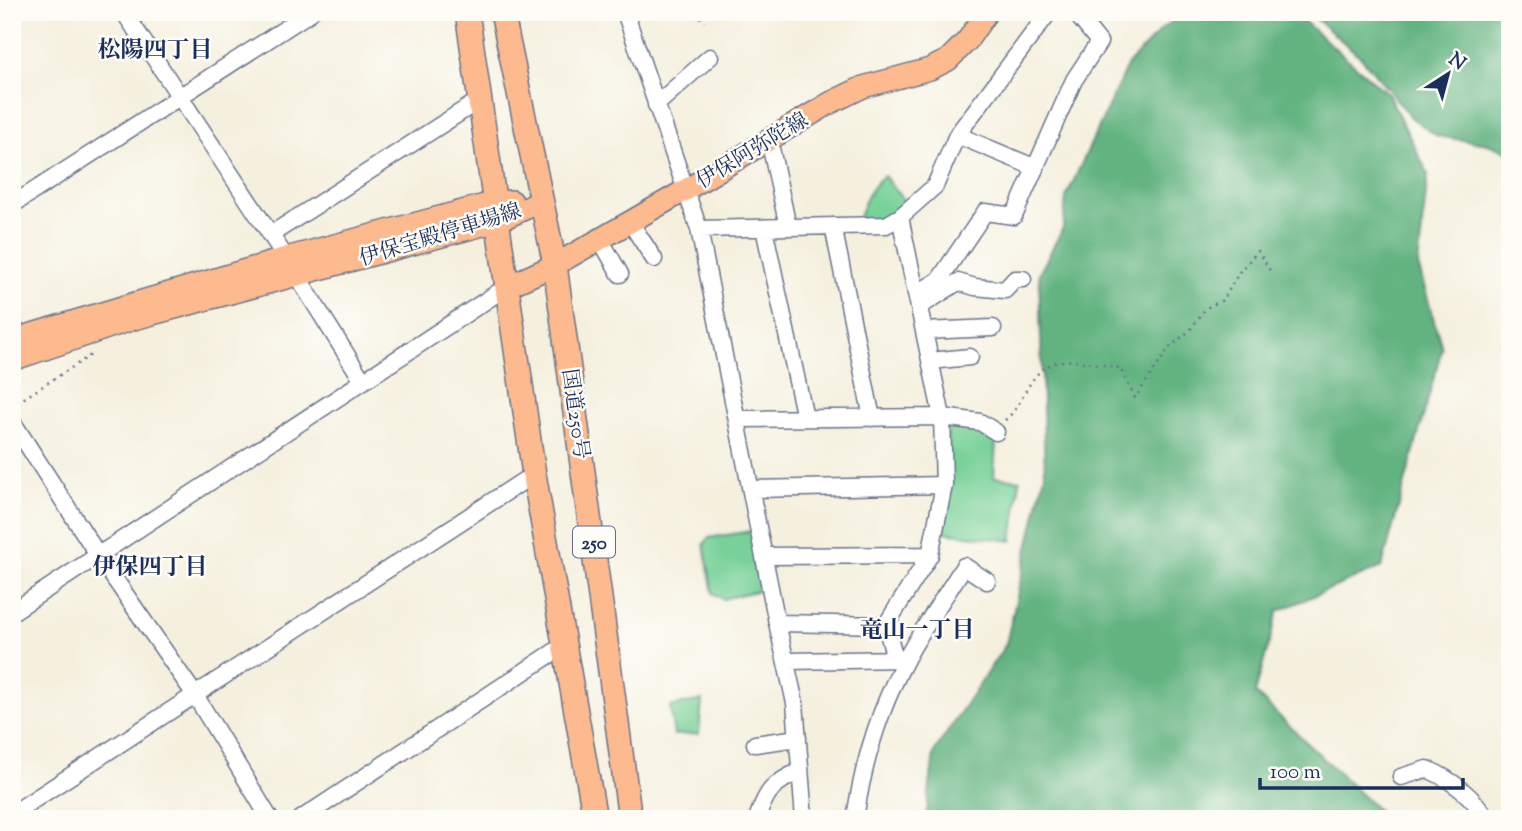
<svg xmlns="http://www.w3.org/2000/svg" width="1522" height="831" font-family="'Sorts Mill Goudy','Noto Serif JP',serif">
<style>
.green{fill:#78d198;stroke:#4a807b;stroke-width:2}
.forest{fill:#62b380;stroke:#3e716f;stroke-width:2}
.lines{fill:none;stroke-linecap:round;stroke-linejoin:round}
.minor-casing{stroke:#67738b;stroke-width:19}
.major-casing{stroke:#67738b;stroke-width:24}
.highway-casing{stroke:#67738b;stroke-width:26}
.path{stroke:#67738b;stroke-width:2.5;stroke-dasharray:2 5;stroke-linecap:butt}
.minor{stroke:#fff;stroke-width:16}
.major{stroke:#fcba8e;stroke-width:21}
.highway{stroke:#fcba8e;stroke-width:23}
.labels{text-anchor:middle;stroke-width:5;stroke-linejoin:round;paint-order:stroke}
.shield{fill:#fdfcf7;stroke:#5f6c8c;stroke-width:2}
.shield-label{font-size:19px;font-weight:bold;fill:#1b2f5e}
.street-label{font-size:21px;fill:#1b2f5e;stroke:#fdfcf7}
.neighbourhood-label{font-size:23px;font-weight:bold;fill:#1b2f5e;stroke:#fdfcf7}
</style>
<rect width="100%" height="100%" fill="#fdfcf7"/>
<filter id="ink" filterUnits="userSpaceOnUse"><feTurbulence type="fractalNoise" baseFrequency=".0143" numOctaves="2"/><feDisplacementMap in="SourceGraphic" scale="14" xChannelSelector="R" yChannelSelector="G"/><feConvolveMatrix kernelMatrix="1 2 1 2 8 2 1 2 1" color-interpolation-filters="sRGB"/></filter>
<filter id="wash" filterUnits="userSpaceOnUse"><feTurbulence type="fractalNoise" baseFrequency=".00686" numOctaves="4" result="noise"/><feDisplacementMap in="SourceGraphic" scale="28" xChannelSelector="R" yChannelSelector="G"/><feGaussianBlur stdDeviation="1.57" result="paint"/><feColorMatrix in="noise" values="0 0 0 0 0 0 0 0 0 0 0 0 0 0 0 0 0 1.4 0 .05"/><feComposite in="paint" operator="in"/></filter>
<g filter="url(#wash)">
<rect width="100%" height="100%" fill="#f5f0de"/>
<!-- green -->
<path class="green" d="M 884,176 L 905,202 L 884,220 L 858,220 C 864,203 869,187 884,176 Z
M 947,425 L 974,426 L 996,440 L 994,477 L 1020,480 L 1012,541 L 943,532 L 949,504 Z
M 751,531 L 757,536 L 767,579 L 760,590 L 723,599 L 713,593 L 704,544 L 709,538 Z
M 702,700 L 699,734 L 674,735 L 670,707 Z"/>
<!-- forest -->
<path class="forest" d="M 1186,12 L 1293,12 L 1388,94 L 1428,174 L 1418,265 L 1442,348 L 1382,567 L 1278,611 L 1255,693 L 1387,819 L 926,819 L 934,752 L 1006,644 L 1045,474 L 1039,274 L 1063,228 L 1066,197 L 1128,64 L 1164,27 Z
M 1308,12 L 1510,12 L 1510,153 L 1488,144 L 1437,136 L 1412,118 L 1362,58 Z"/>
</g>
<g filter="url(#ink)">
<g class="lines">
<!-- minor casing -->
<g class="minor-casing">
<path id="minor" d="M 124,12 L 286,258 L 363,381
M 625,12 L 699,229 L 777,623 L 795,703 L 804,819
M 656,105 L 710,57
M 957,135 L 1036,168
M 769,139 L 788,227
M 12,205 L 311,12
M 630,222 L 654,259
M 833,226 L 872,418
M 764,228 L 805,418
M 699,229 L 886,225 L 900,217 L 935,186 L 957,135 L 1049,12
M 270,235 L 481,99
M 600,239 L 620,274
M 916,294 L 939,280 L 985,212 L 1014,216 L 1074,80 L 1099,42 L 1075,12
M 919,307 L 958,282 L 975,287 L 1005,290 L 1015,279 L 1023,279
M 924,331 L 993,328
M 930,361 L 970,357
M 737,419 L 942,417 L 980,422 L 996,432
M 12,421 L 98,555 L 195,695 L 270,819
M 752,489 L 944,485
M 765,556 L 930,555
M 12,612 L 508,286
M 777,623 L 886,625
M 895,659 L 886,625 L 930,555 L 944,485 L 942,417 L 900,217
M 787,661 L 904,659
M 755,744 L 798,738
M 1401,777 L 1427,769 C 1451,779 1474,797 1487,819
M 12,814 L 534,474
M 301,819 L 566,644
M 757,819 C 766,791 773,783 800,771
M 855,819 C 863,763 880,708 906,659 C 923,627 945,597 964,566 L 987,581"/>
</g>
<!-- major casing -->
<g class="major-casing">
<path id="major" d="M 508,286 L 555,265 L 684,191 L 830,103 L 863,87 L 930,69 L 948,60 L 967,41 L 987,12
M 12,340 L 286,258 L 496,202 L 512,201
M 12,360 L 134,319 L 498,221 L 542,201"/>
</g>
<!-- highway casing -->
<g class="highway-casing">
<path id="highway" d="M 467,12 L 534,474 L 595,819
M 502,12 L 555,265 L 630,819"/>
</g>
<!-- path -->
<path class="path" d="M 695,12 L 705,22
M 12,406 L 91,355 L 90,352
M 1005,420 C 1016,412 1022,396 1030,384 C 1051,348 1086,363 1120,368 L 1135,398 L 1170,347 L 1190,330 L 1206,308 L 1223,300 L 1240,271 L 1258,251 L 1271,272"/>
<!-- minor -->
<use href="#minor" class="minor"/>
<!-- major -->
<use href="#major" class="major"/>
<!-- highway -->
<use href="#highway" class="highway"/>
</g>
</g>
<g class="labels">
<!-- shield labels -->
<rect class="shield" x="573" y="526.5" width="42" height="31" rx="5"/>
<g class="shield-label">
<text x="594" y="549">250</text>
</g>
<!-- street labels -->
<g class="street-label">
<text transform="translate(752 150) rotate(-31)" y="7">伊保阿弥陀線</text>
<text transform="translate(440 234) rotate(-17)" y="7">伊保宝殿停車場線</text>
<text transform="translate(576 414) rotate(82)" y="7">国道250号</text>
</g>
<!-- neighbourhood labels -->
<g class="neighbourhood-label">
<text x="155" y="57">松陽四丁目</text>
<text x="150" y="574">伊保四丁目</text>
<text x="917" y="637">竜山一丁目</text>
</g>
</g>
<!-- margin -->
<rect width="1522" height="831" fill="none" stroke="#fdfcf7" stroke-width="42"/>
<!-- north arrow -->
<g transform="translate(1448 74) rotate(36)" stroke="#fdfcf7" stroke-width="5" paint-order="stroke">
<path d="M0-5L12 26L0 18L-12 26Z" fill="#1b2f5e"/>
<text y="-10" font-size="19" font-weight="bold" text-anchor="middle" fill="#1b2f5e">N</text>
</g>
<!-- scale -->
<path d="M1260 778v10h203v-10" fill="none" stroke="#1b2f5e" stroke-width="3.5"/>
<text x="1270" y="778" font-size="21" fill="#1b2f5e" stroke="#fdfcf7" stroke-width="5" paint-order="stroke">100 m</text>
</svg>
